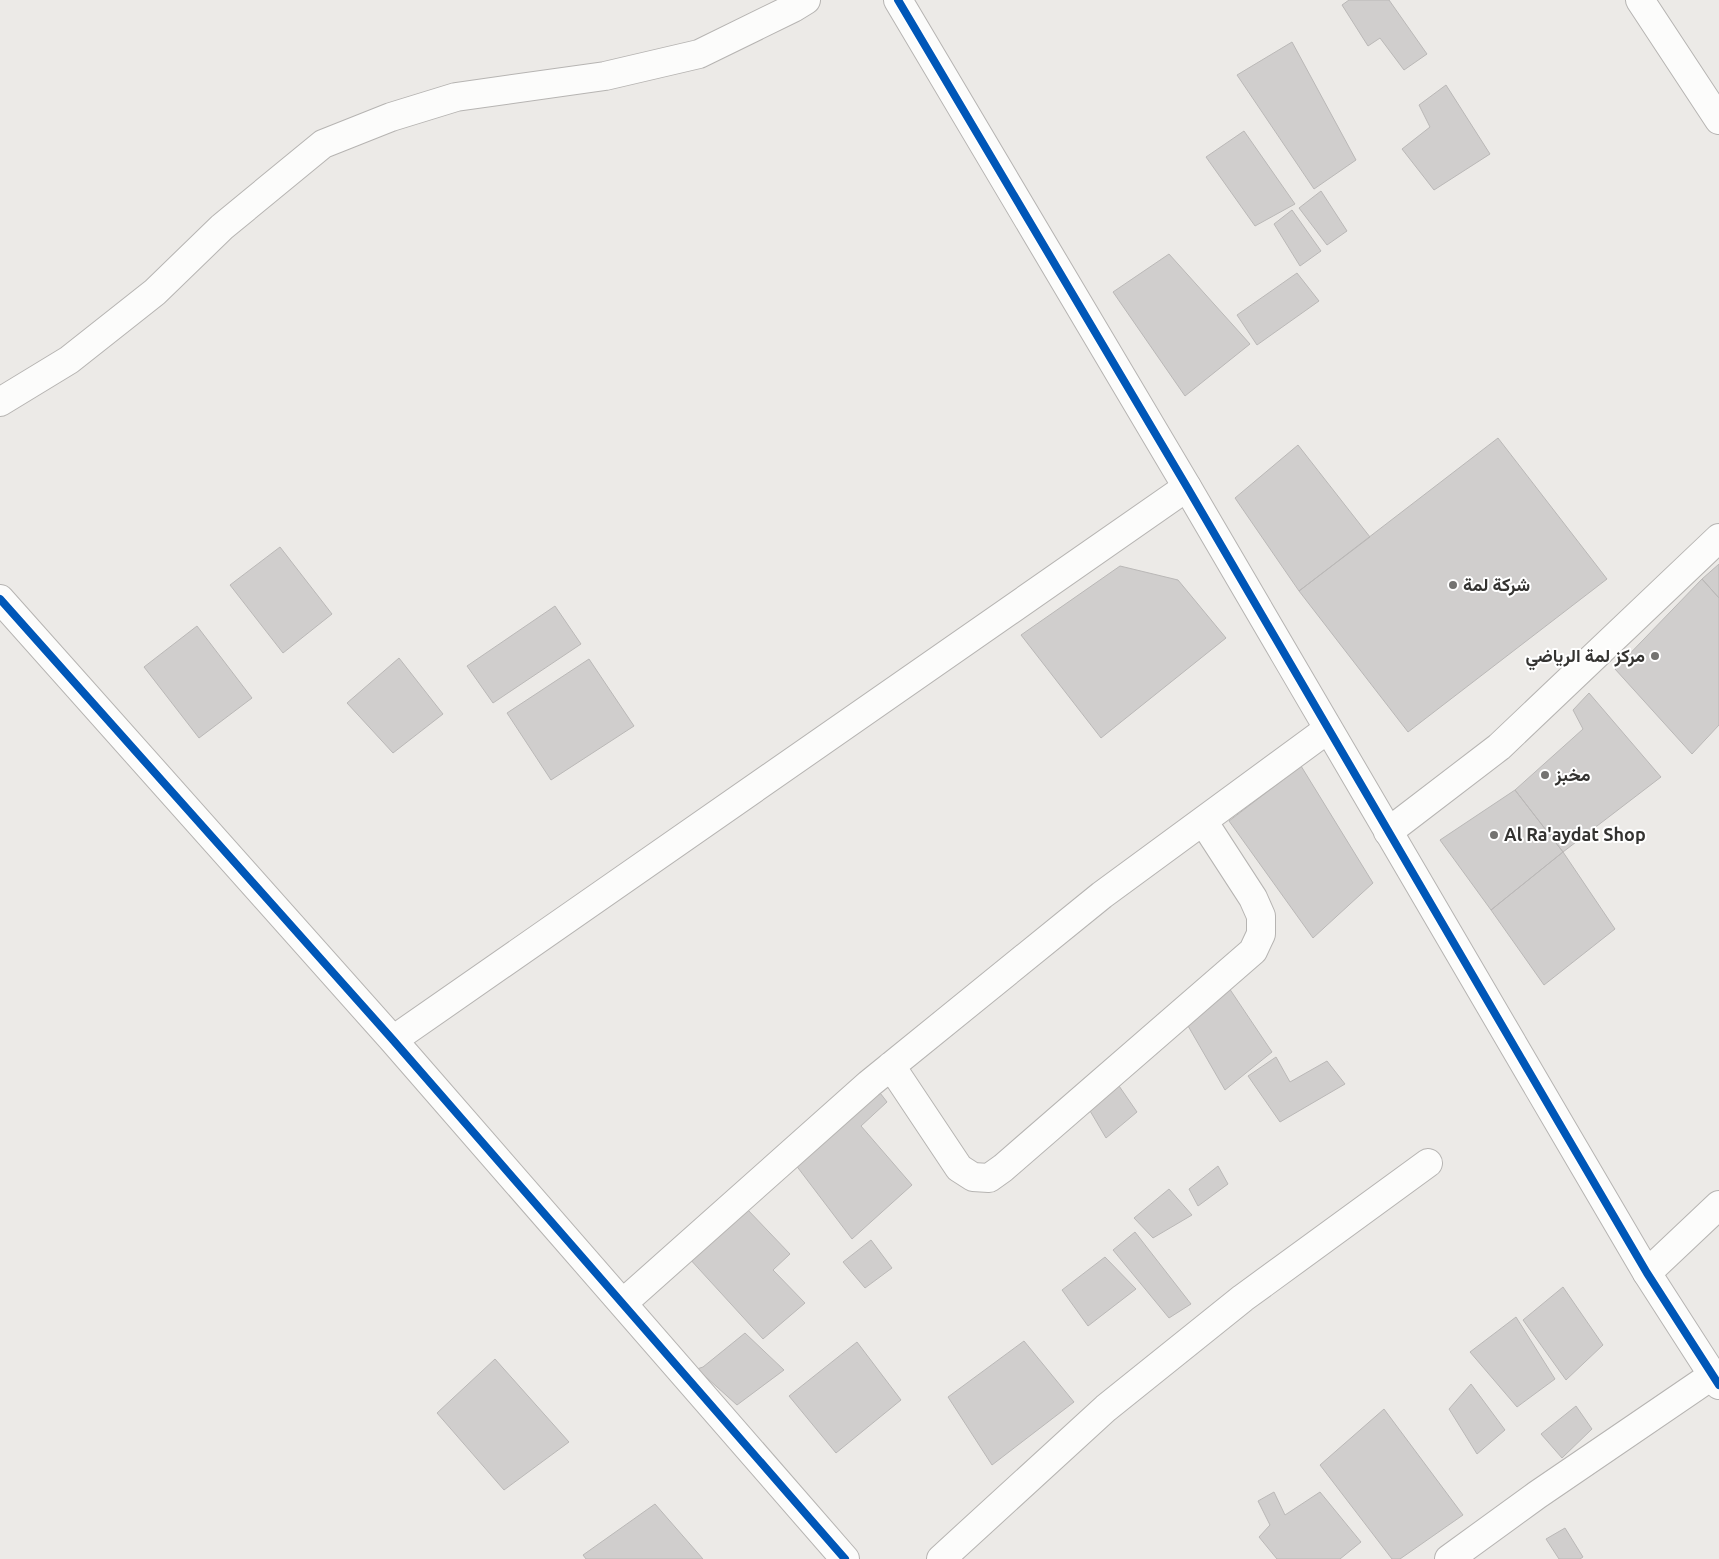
<svg xmlns="http://www.w3.org/2000/svg" width="1719" height="1559" font-family="Ubuntu,Vazirmatn,sans-serif">
<style>
.building{fill:#d0cecd;stroke:#bab8b7}
.lines{fill:none;stroke-linecap:round;stroke-linejoin:round}
.street-casing{stroke:#b6b4b2;stroke-width:30}
.secondary-casing{stroke:#b6b4b2;stroke-width:30}
.street{stroke:#fcfcfb;stroke-width:28}
.secondary{stroke:#fcfcfb;stroke-width:28}
.cycleway-casing{stroke:#fff;stroke-width:11}
.cycleway{stroke:#0057b8;stroke-width:8}
.poi-dot{fill:#747371;stroke:#fff;stroke-width:2}
.labels{text-anchor:middle;stroke-width:4;stroke-linejoin:round;paint-order:stroke}
.poi-label{font-size:18px;font-weight:bold;fill:#343331;stroke:#fff;text-anchor:start}
</style>
<rect width="100%" height="100%" fill="#eceae7"/>
<!-- building -->
<path class="building" d="M 1349,0 L 1389,0 L 1427,54 L 1404,70 L 1380,38 L 1368,46 L 1342,5 Z
M 1292,42 L 1356,160 L 1314,189 L 1237,75 Z
M 1446,85 L 1490,154 L 1434,190 L 1402,149 L 1430,127 L 1419,105 Z
M 1244,131 L 1295,204 L 1255,226 L 1206,157 Z
M 1321,191 L 1347,231 L 1327,245 L 1299,208 Z
M 1292,210 L 1321,251 L 1300,266 L 1274,224 Z
M 1169,254 L 1250,344 L 1185,396 L 1113,292 Z
M 1297,273 L 1319,301 L 1257,345 L 1237,315 Z
M 1498,438 L 1607,579 L 1408,732 L 1299,591 Z
M 1298,445 L 1370,537 L 1299,591 L 1235,498 Z
M 280,547 L 332,614 L 283,653 L 230,585 Z
M 1719,564 L 1719,598 L 1702,579 Z
M 1120,566 L 1178,580 L 1226,638 L 1101,738 L 1021,635 Z
M 1702,579 L 1719,598 L 1719,725 L 1692,754 L 1615,669 Z
M 555,606 L 581,644 L 493,703 L 467,666 Z
M 197,626 L 252,698 L 199,738 L 144,667 Z
M 399,658 L 443,714 L 393,753 L 347,703 Z
M 589,659 L 634,726 L 551,780 L 507,713 Z
M 1589,693 L 1661,777 L 1563,852 L 1515,790 L 1583,729 L 1573,710 Z
M 1301,766 L 1373,883 L 1313,938 L 1229,821 Z
M 1515,790 L 1563,852 L 1491,910 L 1440,840 Z
M 1563,852 L 1615,929 L 1544,985 L 1491,910 Z
M 1227,985 L 1272,1052 L 1225,1090 L 1184,1019 Z
M 1276,1057 L 1290,1082 L 1327,1061 L 1345,1084 L 1280,1122 L 1248,1076 Z
M 1117,1083 L 1137,1112 L 1106,1138 L 1086,1104 Z
M 874,1085 L 887,1102 L 861,1126 L 912,1185 L 852,1239 L 792,1160 Z
M 1218,1166 L 1228,1184 L 1198,1206 L 1189,1189 Z
M 1169,1189 L 1192,1215 L 1153,1238 L 1134,1218 Z
M 747,1209 L 790,1254 L 773,1270 L 805,1303 L 763,1339 L 688,1257 Z
M 1135,1232 L 1191,1304 L 1169,1318 L 1113,1250 Z
M 871,1240 L 892,1268 L 865,1288 L 843,1262 Z
M 1105,1257 L 1136,1289 L 1088,1326 L 1062,1290 Z
M 1563,1287 L 1603,1345 L 1566,1380 L 1523,1320 Z
M 1516,1317 L 1555,1379 L 1517,1407 L 1470,1352 Z
M 745,1333 L 784,1370 L 737,1405 L 697,1369 L 703,1367 Z
M 1024,1341 L 1074,1402 L 992,1465 L 948,1397 Z
M 857,1342 L 901,1400 L 836,1453 L 789,1396 Z
M 495,1359 L 569,1442 L 504,1490 L 437,1413 Z
M 1471,1384 L 1505,1430 L 1477,1454 L 1449,1409 Z
M 1576,1406 L 1592,1429 L 1562,1458 L 1541,1434 Z
M 1384,1409 L 1463,1515 L 1400,1559 L 1392,1559 L 1320,1465 Z
M 1274,1492 L 1285,1515 L 1320,1492 L 1361,1542 L 1340,1559 L 1277,1559 L 1259,1537 L 1270,1525 L 1258,1501 Z
M 655,1504 L 703,1559 L 586,1559 L 583,1555 Z
M 1565,1528 L 1583,1557 L 1580,1559 L 1559,1559 L 1546,1539 Z"/>
<g class="lines">
<!-- street casing -->
<g class="street-casing">
<path id="street" d="M 1640,0 L 1719,120
M 0,402 L 69,360 L 155,292 L 222,227 L 323,144 L 391,117 L 456,97 L 605,76 L 699,54 L 793,8 L 806,0
M 0,599 L 393,1040 L 845,1559
M 1388,832 L 1499,747 L 1719,538
M 393,1040 L 1187,487
M 891,1066 L 959,1168 L 973,1177 L 989,1178 L 1003,1168 L 1253,951 L 1261,934 L 1261,916 L 1253,898 L 1203,821
M 1647,1273 L 1719,1205
M 623,1303 L 869,1084 L 1102,895 L 1328,729
M 941,1559 L 1106,1408 L 1243,1298 L 1428,1163
M 1449,1559 L 1537,1495 L 1713,1375"/>
</g>
<!-- secondary casing -->
<g class="secondary-casing">
<path id="secondary" d="M 898,0 L 1187,487 L 1559,1123 L 1647,1273 L 1719,1385"/>
</g>
<!-- street -->
<use href="#street" class="street"/>
<!-- secondary -->
<use href="#secondary" class="secondary"/>
<!-- cycleway casing -->
<g class="cycleway-casing">
<path id="cycleway" d="M 898,0 L 1187,487 L 1559,1123 L 1647,1273 L 1719,1385
M 0,599 L 393,1040 L 845,1559"/>
</g>
<!-- cycleway -->
<use href="#cycleway" class="cycleway"/>
</g>
<!-- markers -->
<g class="poi-dot">
<circle cx="1453" cy="585" r="5"/>
<circle cx="1655" cy="656" r="5"/>
<circle cx="1545" cy="775" r="5"/>
<circle cx="1494" cy="835" r="5"/>
</g>
<g class="labels">
<!-- poi labels -->
<g class="poi-label">
<text x="1463" y="591">شركة لمة</text>
<text x="1645" y="662" text-anchor="end">مركز لمة الرياضي</text>
<text x="1555" y="781">مخبز</text>
<text x="1504" y="841">Al Ra'aydat Shop</text>
</g>
</g>
</svg>
